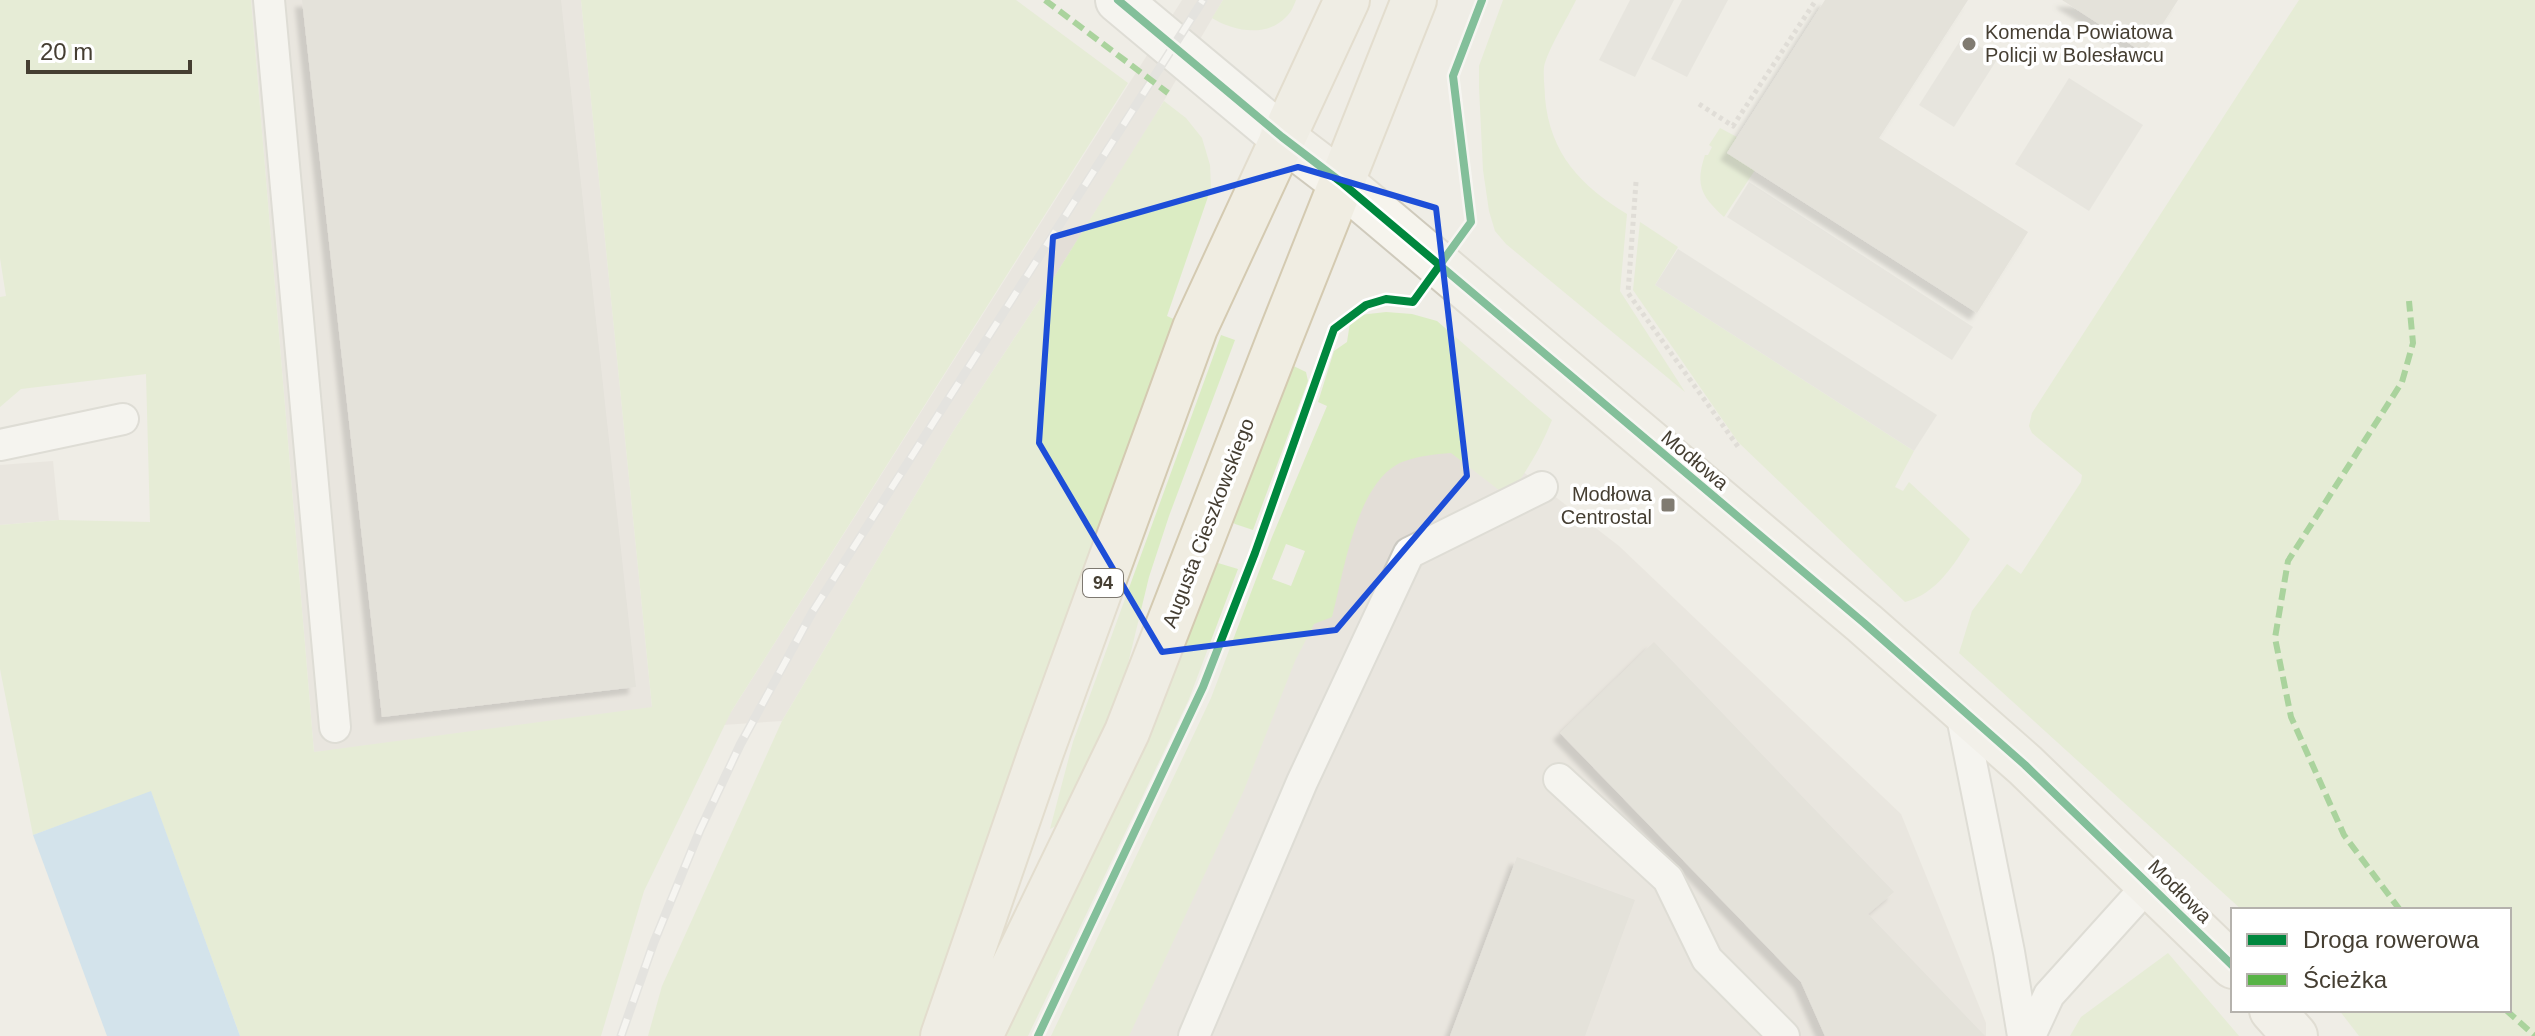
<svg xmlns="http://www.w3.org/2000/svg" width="2535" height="1036" font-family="Helvetica,sans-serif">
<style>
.industrial{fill:#e3ded7}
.green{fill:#dbecc3;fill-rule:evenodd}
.parking{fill:#dedcd6}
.water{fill:#b1d7f2}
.building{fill:#d7d4cd;filter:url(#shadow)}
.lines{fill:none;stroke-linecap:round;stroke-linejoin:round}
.lane-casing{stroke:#cbc9c2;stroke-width:34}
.street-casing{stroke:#cbc9c2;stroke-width:48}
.secondary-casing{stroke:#cfcabc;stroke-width:48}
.primary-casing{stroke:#d4cab1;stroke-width:48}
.path{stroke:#cecbc5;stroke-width:5;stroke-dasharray:4 4;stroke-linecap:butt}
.lane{stroke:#fdfcfb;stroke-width:30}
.street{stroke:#fdfcfb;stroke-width:44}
.secondary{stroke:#f6f4ed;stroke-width:44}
.primary{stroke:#f0ede2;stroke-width:44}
.rail-casing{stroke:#d8d8d7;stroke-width:9}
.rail{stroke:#fff;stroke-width:6;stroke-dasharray:18;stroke-linecap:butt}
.quiet{stroke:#57b346;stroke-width:6;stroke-dasharray:12 6;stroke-linecap:butt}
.cycleway-casing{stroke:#fff;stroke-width:13}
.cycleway{stroke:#00873e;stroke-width:8}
.marked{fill:none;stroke:#1d4ed8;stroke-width:6;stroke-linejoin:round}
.poi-dot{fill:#807b71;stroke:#fff;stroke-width:3}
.labels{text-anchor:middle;stroke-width:7;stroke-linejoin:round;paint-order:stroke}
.shield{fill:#fff;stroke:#7d7870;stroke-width:2}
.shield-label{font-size:18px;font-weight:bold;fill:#453e32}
.poi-label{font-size:20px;fill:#453e32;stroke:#fff;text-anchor:start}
.street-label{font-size:20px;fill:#453e32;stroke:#fff}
</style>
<defs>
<filter id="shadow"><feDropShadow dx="-7" dy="7" stdDeviation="2" flood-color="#0004"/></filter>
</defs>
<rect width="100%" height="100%" fill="#efede6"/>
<!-- industrial -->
<path class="industrial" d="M 251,0 L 581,0 L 652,707 L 731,712 L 1182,0 L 1223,0 L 1145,133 L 1046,290 L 952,433 L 782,721 L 314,752 Z
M 1434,403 L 1619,546 L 1901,814 L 1986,1023 L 1986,1036 L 1105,1036 L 1305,614 L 1333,538 Z
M 53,461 L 59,520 L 0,525 L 0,465 Z"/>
<!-- green -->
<path class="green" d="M 0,0 L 251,0 L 314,752 L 652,707 L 581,0 L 1016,0 L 1128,83 L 731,712 L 644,891 L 601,1036 L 240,1036 L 151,792 L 33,835 L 0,669 L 0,525 L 59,520 L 150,522 L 146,374 L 21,389 L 0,407 L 0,297 L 6,296 L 0,258 Z
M 1223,0 L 1296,0 C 1294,5 1291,13 1286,17 C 1266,38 1233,31 1212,18 Z
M 1503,0 L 1576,0 C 1568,17 1547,51 1544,67 C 1543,77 1545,89 1545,98 C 1550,154 1581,186 1627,214 L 1620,291 L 1685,392 L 1506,244 L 1495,231 L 1489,211 L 1483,170 L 1479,87 L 1479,66 Z
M 2299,0 L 2535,0 L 2535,1036 L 2359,1036 L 2339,1010 L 2509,1010 L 2509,910 L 2242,910 L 1959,653 L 1972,611 L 2007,564 L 2021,574 L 2081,482 L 2082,475 L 2032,433 L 2029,426 L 2032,413 Z
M 1164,101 L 1186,118 L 1202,138 L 1210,165 L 1211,188 L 1167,316 L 1180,322 L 926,1036 L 648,1036 L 662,986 L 782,721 L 952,433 L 1046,290 Z
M 1720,128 L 1737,137 L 1727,153 L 1755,170 L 1724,217 C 1701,196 1695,185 1705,155 L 1708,155 L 1712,147 L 1709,145 Z
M 1640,222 L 1678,247 L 1655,285 L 1914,451 L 1895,487 L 1903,491 L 1909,482 L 1970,539 C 1954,565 1936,594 1905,602 L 1738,442 L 1633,290 Z
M 1386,312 L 1412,314 L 1437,321 L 1552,420 C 1541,448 1526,472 1508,497 L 1451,453 C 1435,454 1418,456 1402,462 C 1356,482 1344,572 1332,617 L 1314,624 L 1295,661 L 1244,790 L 1129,1036 L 1051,1036 L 1211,698 L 1272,537 L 1327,406 L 1318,402 L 1334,351 L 1347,342 L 1351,316 ZM 1286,544 L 1305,551 L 1291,586 L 1272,579 Z
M 1221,335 L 1235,340 L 1169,516 L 1149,577 L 1126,672 L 1103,739 L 1062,823 L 1050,829 L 1073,742 Z
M 1285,362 L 1306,372 L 1308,381 L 1253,530 L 1235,524 L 1229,519 Z
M 1218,563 L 1238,569 L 1189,699 L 1028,1036 L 1002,1036 L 1215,565 Z
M 2168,953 L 2239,1036 L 2070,1036 L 2081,1017 Z"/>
<!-- parking -->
<path class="parking" d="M 1630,0 L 1674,0 L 1635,77 L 1599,60 Z
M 1682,0 L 1728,0 L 1687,77 L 1651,59 Z
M 1963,36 L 1998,58 L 1954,127 L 1919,105 Z
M 2069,78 L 2143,125 L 2089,211 L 2015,164 Z
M 1749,182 L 1973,327 L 1952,360 L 1727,217 Z
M 1678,249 L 1937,415 L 1914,451 L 1655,285 Z"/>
<!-- water -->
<path class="water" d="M 151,791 L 240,1036 L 107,1036 L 33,835 Z"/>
<!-- building -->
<path class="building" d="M 302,0 L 561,0 L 636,687 L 382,717 Z
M 1825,0 L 1968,0 L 1879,138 L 2028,232 L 1977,313 L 1727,153 Z
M 2062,0 L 2178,0 L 2144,53 Z
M 1654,642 L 1894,892 L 1868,914 L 1985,1036 L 1825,1036 L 1801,982 L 1560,733 Z
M 1517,857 L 1635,900 L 1585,1036 L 1450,1036 Z"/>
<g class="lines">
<!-- lane casing -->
<g class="lane-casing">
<path id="lane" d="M 269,0 L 335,727
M 0,445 L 123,419
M 1960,707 L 2009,952 L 2023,1036
M 1559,779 L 1668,879 L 1707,959 L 1784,1036
M 1194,1036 L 1302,782 L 1409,553 L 1542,487
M 2030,1036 L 2049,995 L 2150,883"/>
</g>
<!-- street casing -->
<g class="street-casing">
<path id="street" d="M 1118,0 L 1282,137"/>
</g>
<!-- secondary casing -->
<g class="secondary-casing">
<path id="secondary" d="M 1282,137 L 1341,182 L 1864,623 L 2025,765 L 2233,966
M 2272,1010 L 2295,1036"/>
</g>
<!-- primary casing -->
<g class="primary-casing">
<path id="primary" d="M 943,1036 L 1041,752 L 1195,328 L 1347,0
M 980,1036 L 1127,732 L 1279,340 L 1414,0"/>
</g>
<!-- path -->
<path class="path" d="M 1699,104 L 1733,126 L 1816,0
M 1636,182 L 1628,293 L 1739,448"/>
<!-- lane -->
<use href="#lane" class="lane"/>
<!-- street -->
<use href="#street" class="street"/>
<!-- secondary -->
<use href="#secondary" class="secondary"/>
<!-- primary -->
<use href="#primary" class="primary"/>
<!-- rail casing -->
<g class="rail-casing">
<path id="rail" d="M 621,1036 L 654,942 L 700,830 L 740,745 L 813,611 L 1203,0"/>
</g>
<!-- rail -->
<use href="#rail" class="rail"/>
<!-- quiet -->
<path class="quiet" d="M 1045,0 L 1168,93
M 2400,910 L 2344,835 L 2291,717 L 2275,638 L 2288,561 L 2402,382 L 2413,343 L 2409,301
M 2506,1010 L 2535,1036"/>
<!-- cycleway casing -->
<g class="cycleway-casing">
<path id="cycleway" d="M 1118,0 L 1282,137 L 1341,182 L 1864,623 L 2025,765 L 2233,966
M 1038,1036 L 1203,687 L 1255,553 L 1334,329 L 1366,305 L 1386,299 L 1413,302 L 1471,222 L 1453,76 L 1482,0"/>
</g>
<!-- cycleway -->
<use href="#cycleway" class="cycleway"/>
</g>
<!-- marked area -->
<path d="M0 0H2535V1036H0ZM 1298,167 L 1436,208 L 1467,476 L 1336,630 L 1162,652 L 1039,443 L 1053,237 Z" fill="#efede6" fill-opacity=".55" fill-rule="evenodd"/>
<path class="marked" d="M 1298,167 L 1436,208 L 1467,476 L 1336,630 L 1162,652 L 1039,443 L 1053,237 Z"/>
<!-- markers -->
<g class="poi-dot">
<circle cx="1969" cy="44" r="8"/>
<rect x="1660" y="497" width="16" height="16" rx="4"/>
</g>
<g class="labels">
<!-- shield labels -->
<rect class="shield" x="1083" y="569" width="40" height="28" rx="6"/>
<g class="shield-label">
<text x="1103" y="589">94</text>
</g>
<!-- poi labels -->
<g class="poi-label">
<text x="1985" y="39">Komenda Powiatowa<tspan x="1985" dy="23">Policji w Bolesławcu</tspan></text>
<text x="1652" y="501" text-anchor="end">Modłowa<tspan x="1652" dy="23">Centrostal</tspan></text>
</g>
<!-- street labels -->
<g class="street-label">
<text transform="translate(1695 460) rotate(40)" y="7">Modłowa</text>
<text transform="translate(1208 523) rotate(-69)" y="7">Augusta Cieszkowskiego</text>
<text transform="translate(2180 891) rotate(45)" y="7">Modłowa</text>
</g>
</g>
<!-- legend -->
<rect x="2231" y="908" width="280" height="104" fill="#ffffff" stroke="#b5b2ad" stroke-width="2"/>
<rect x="2247" y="934" width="40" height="12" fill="#00873e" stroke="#b5b2ad" stroke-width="2"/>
<text x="2303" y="948" font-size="24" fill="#453e32">Droga rowerowa</text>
<rect x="2247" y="974" width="40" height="12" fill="#57b346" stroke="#b5b2ad" stroke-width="2"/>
<text x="2303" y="988" font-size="24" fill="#453e32">Ścieżka</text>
<!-- scale -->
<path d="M28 60v12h162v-12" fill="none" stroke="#453e32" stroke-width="4"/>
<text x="40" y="60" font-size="24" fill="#453e32" stroke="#ffffff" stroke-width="6" paint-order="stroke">20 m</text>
</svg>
